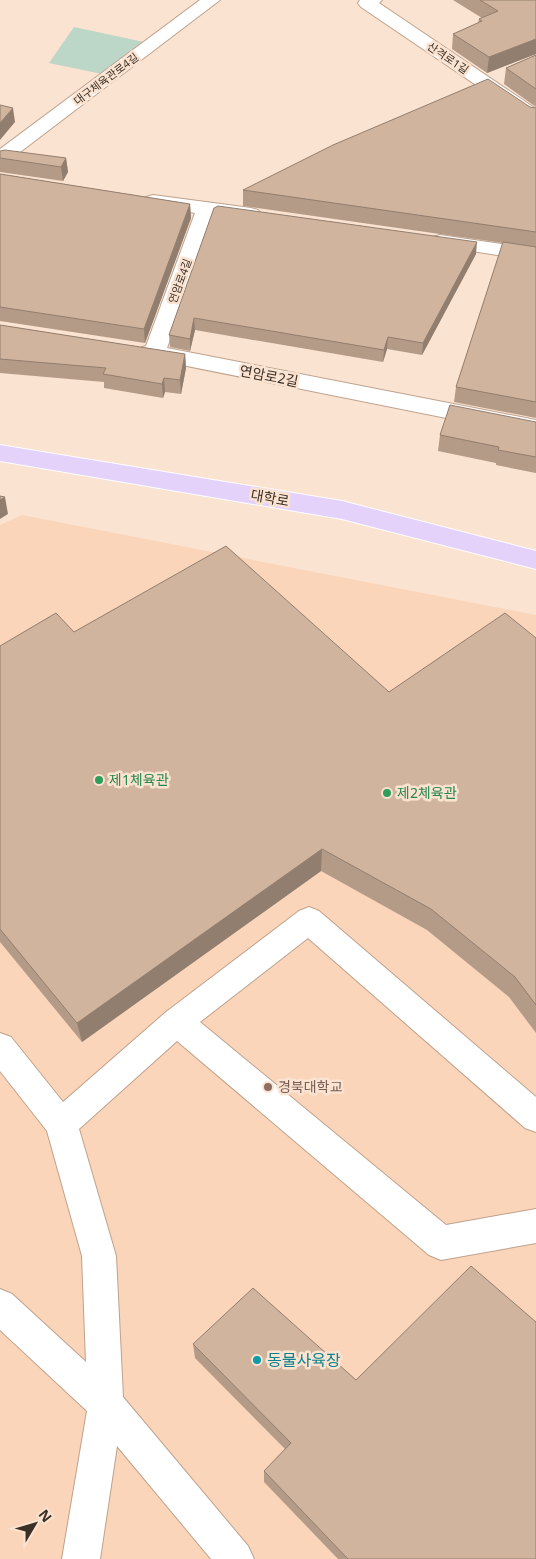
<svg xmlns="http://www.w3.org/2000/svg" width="536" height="1559" font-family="'Noto Sans','Noto Sans KR',sans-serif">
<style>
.built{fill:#fad5ba}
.green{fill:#bcd6c7}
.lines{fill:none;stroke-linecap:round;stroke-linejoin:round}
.minor-casing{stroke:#bea28c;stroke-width:2}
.major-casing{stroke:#fff;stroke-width:2}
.minor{fill:#fff;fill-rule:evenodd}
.major{fill:#e5d2fb;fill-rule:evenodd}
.wall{fill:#b49b88}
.shaded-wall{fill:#927e6f}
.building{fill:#d1b49e;stroke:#927e6f}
.leisure-dot{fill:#2e9e5b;stroke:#fbe3d1;stroke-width:2}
.education-dot{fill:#8d6e63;stroke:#fbe3d1;stroke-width:2}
.culture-dot{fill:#0f9aa8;stroke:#fbe3d1;stroke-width:2}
.labels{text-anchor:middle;stroke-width:5;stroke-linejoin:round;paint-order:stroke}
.far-street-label{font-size:11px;fill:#3b2f26;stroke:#fbe3d1}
.street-label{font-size:14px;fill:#3b2f26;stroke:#fbe3d1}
.leisure-label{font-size:14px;fill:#27864d;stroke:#fbe3d1;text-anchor:start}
.education-label{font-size:14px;fill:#785e54;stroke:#fbe3d1;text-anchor:start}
.near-culture-label{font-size:16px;fill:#0d838f;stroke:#fbe3d1;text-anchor:start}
</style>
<rect width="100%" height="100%" fill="#fbe3d1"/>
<!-- built -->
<path class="built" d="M 22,515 L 536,615 L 536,1559 L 0,1559 L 0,525 Z"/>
<!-- green -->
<path class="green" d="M 74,27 L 144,42 L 102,74 L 49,63 Z"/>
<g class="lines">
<!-- minor casing -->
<g class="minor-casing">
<path id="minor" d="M 200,0 L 220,0 L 7,162 L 0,164 L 0,149 Z
M 360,0 L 382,0 L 379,3 L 536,109 L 536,123 L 529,121 L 361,7 L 358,3 Z
M 153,195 L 251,208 L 258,210 L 261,214 L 258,218 L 251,220 L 214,215 L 167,348 L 536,420 L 536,436 L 142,357 L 139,352 L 142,347 L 146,346 L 195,213 L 146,205 L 143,201 L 146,197 Z
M 440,235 L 536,249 L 536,261 L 433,245 L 430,241 L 433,237 Z
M 309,907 L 319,911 L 536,1097 L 536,1132 L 525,1128 L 308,938 L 200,1022 L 446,1225 L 536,1209 L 536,1243 L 441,1260 L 429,1255 L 177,1041 L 79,1129 L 116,1256 L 123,1397 L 248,1546 L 254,1559 L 211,1559 L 117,1446 L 100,1559 L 62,1559 L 87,1411 L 0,1330 L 0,1289 L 12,1294 L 86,1362 L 82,1256 L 47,1131 L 0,1071 L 0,1033 L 11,1037 L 63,1102 L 166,1012 L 299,911 Z"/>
</g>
<!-- major casing -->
<g class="major-casing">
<path id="major" d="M 0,445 L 342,501 L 536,551 L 536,569 L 342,519 L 0,461 Z"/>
</g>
<!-- minor -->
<use href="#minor" class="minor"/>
<!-- major -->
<use href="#major" class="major"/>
</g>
<!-- wall -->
<path class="wall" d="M 453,0 L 536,0 L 536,54 L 487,73 L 452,49 L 453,34 L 478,23 L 479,19 L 482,18 Z
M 536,55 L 536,107 L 504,84 L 506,68 Z
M 530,107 L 536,108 L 536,418 L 454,402 L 456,387 L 503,243 L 243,206 L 243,190 Z
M 0,151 L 66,158 L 68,172 L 63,181 L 0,172 Z
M 0,174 L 190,204 L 191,218 L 145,343 L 0,321 Z
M 214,208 L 476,254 L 422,355 L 387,349 L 383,362 L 195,330 L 190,351 L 170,347 L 169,335 Z
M 0,325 L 185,354 L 186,368 L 181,394 L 165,392 L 163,398 L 104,388 L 104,382 L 0,373 Z
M 536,422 L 536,473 L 496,465 L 496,463 L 438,451 L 440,435 Z
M 74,632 L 389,692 L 536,638 L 536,1033 L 509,997 L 427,930 L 321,871 L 82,1042 L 0,942 L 0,646 Z
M 193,1344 L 536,1559 L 338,1559 L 264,1482 L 264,1471 L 285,1449 L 195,1358 Z"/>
<!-- shaded-wall -->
<path class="shaded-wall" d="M 536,39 L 536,54 L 487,73 L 489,57 Z
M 13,108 L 15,122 L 0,140 L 0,123 Z
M 66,158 L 68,172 L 63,181 L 61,167 Z
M 190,204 L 191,218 L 145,343 L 144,329 Z
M 477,242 L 476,254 L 422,355 L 423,343 Z
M 194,318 L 195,330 L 190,351 L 190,339 Z
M 388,337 L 387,349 L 383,362 L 384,350 Z
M 185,354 L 186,368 L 181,394 L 180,380 Z
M 164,378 L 165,392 L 163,398 L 162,384 Z
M 5,497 L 8,514 L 0,519 L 0,500 Z
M 322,849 L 321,871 L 82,1042 L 77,1023 Z"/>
<!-- building -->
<path class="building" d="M 480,0 L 536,0 L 536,39 L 489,57 L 453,34 L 482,21 L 479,19 L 498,11 Z
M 536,55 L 536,89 L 506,68 Z
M 488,79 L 530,107 L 536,108 L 536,232 L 243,190 L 333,145 Z
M 0,105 L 13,108 L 0,123 Z
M 5,150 L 66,158 L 61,167 L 0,158 L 0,151 Z
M 0,174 L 190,204 L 144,329 L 0,307 Z
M 218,206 L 477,242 L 423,343 L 388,337 L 384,350 L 194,318 L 190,339 L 169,335 L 214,208 Z
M 503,242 L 536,247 L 536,402 L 456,387 Z
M 0,325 L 185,354 L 180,380 L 164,378 L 162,384 L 103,374 L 106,368 L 0,359 Z
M 450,405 L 536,422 L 536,457 L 498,450 L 499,447 L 440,435 Z
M 0,496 L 5,497 L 0,500 Z
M 226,546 L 389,692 L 505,613 L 536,638 L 536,1005 L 515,977 L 431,909 L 322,849 L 77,1023 L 0,929 L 0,646 L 56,613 L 74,632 Z
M 471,1266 L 536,1322 L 536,1559 L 348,1559 L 264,1471 L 291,1443 L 193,1344 L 253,1288 L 356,1380 Z"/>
<!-- markers -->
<g class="leisure-dot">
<circle cx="99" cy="780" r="5"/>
<circle cx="387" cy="793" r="5"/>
</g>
<circle class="education-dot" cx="268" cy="1087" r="5"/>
<circle class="culture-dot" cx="257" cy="1360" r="5"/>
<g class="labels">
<!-- far-street labels -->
<g class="far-street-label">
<text transform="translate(448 58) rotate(34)" y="4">산격로1길</text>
<text transform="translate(106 79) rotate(-37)" y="4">대구체육관로4길</text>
<text transform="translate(180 281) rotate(-70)" y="4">연암로4길</text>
</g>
<!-- street labels -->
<g class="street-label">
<text transform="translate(269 376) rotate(11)" y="5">연암로2길</text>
<text transform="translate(270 498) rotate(10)" y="5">대학로</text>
</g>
<!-- leisure labels -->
<g class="leisure-label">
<text x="109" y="785">제1체육관</text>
<text x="397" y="798">제2체육관</text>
</g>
<!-- education labels -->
<g class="education-label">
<text x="278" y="1092">경북대학교</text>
</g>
<!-- near-culture labels -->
<g class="near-culture-label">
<text x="267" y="1366">동물사육장</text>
</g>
</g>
<!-- north arrow -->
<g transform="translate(35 1524) rotate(52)" stroke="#fbe3d1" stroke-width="4" paint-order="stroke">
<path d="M0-4L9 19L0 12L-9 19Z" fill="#3b2f26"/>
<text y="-8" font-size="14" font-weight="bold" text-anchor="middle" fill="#3b2f26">N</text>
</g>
</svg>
